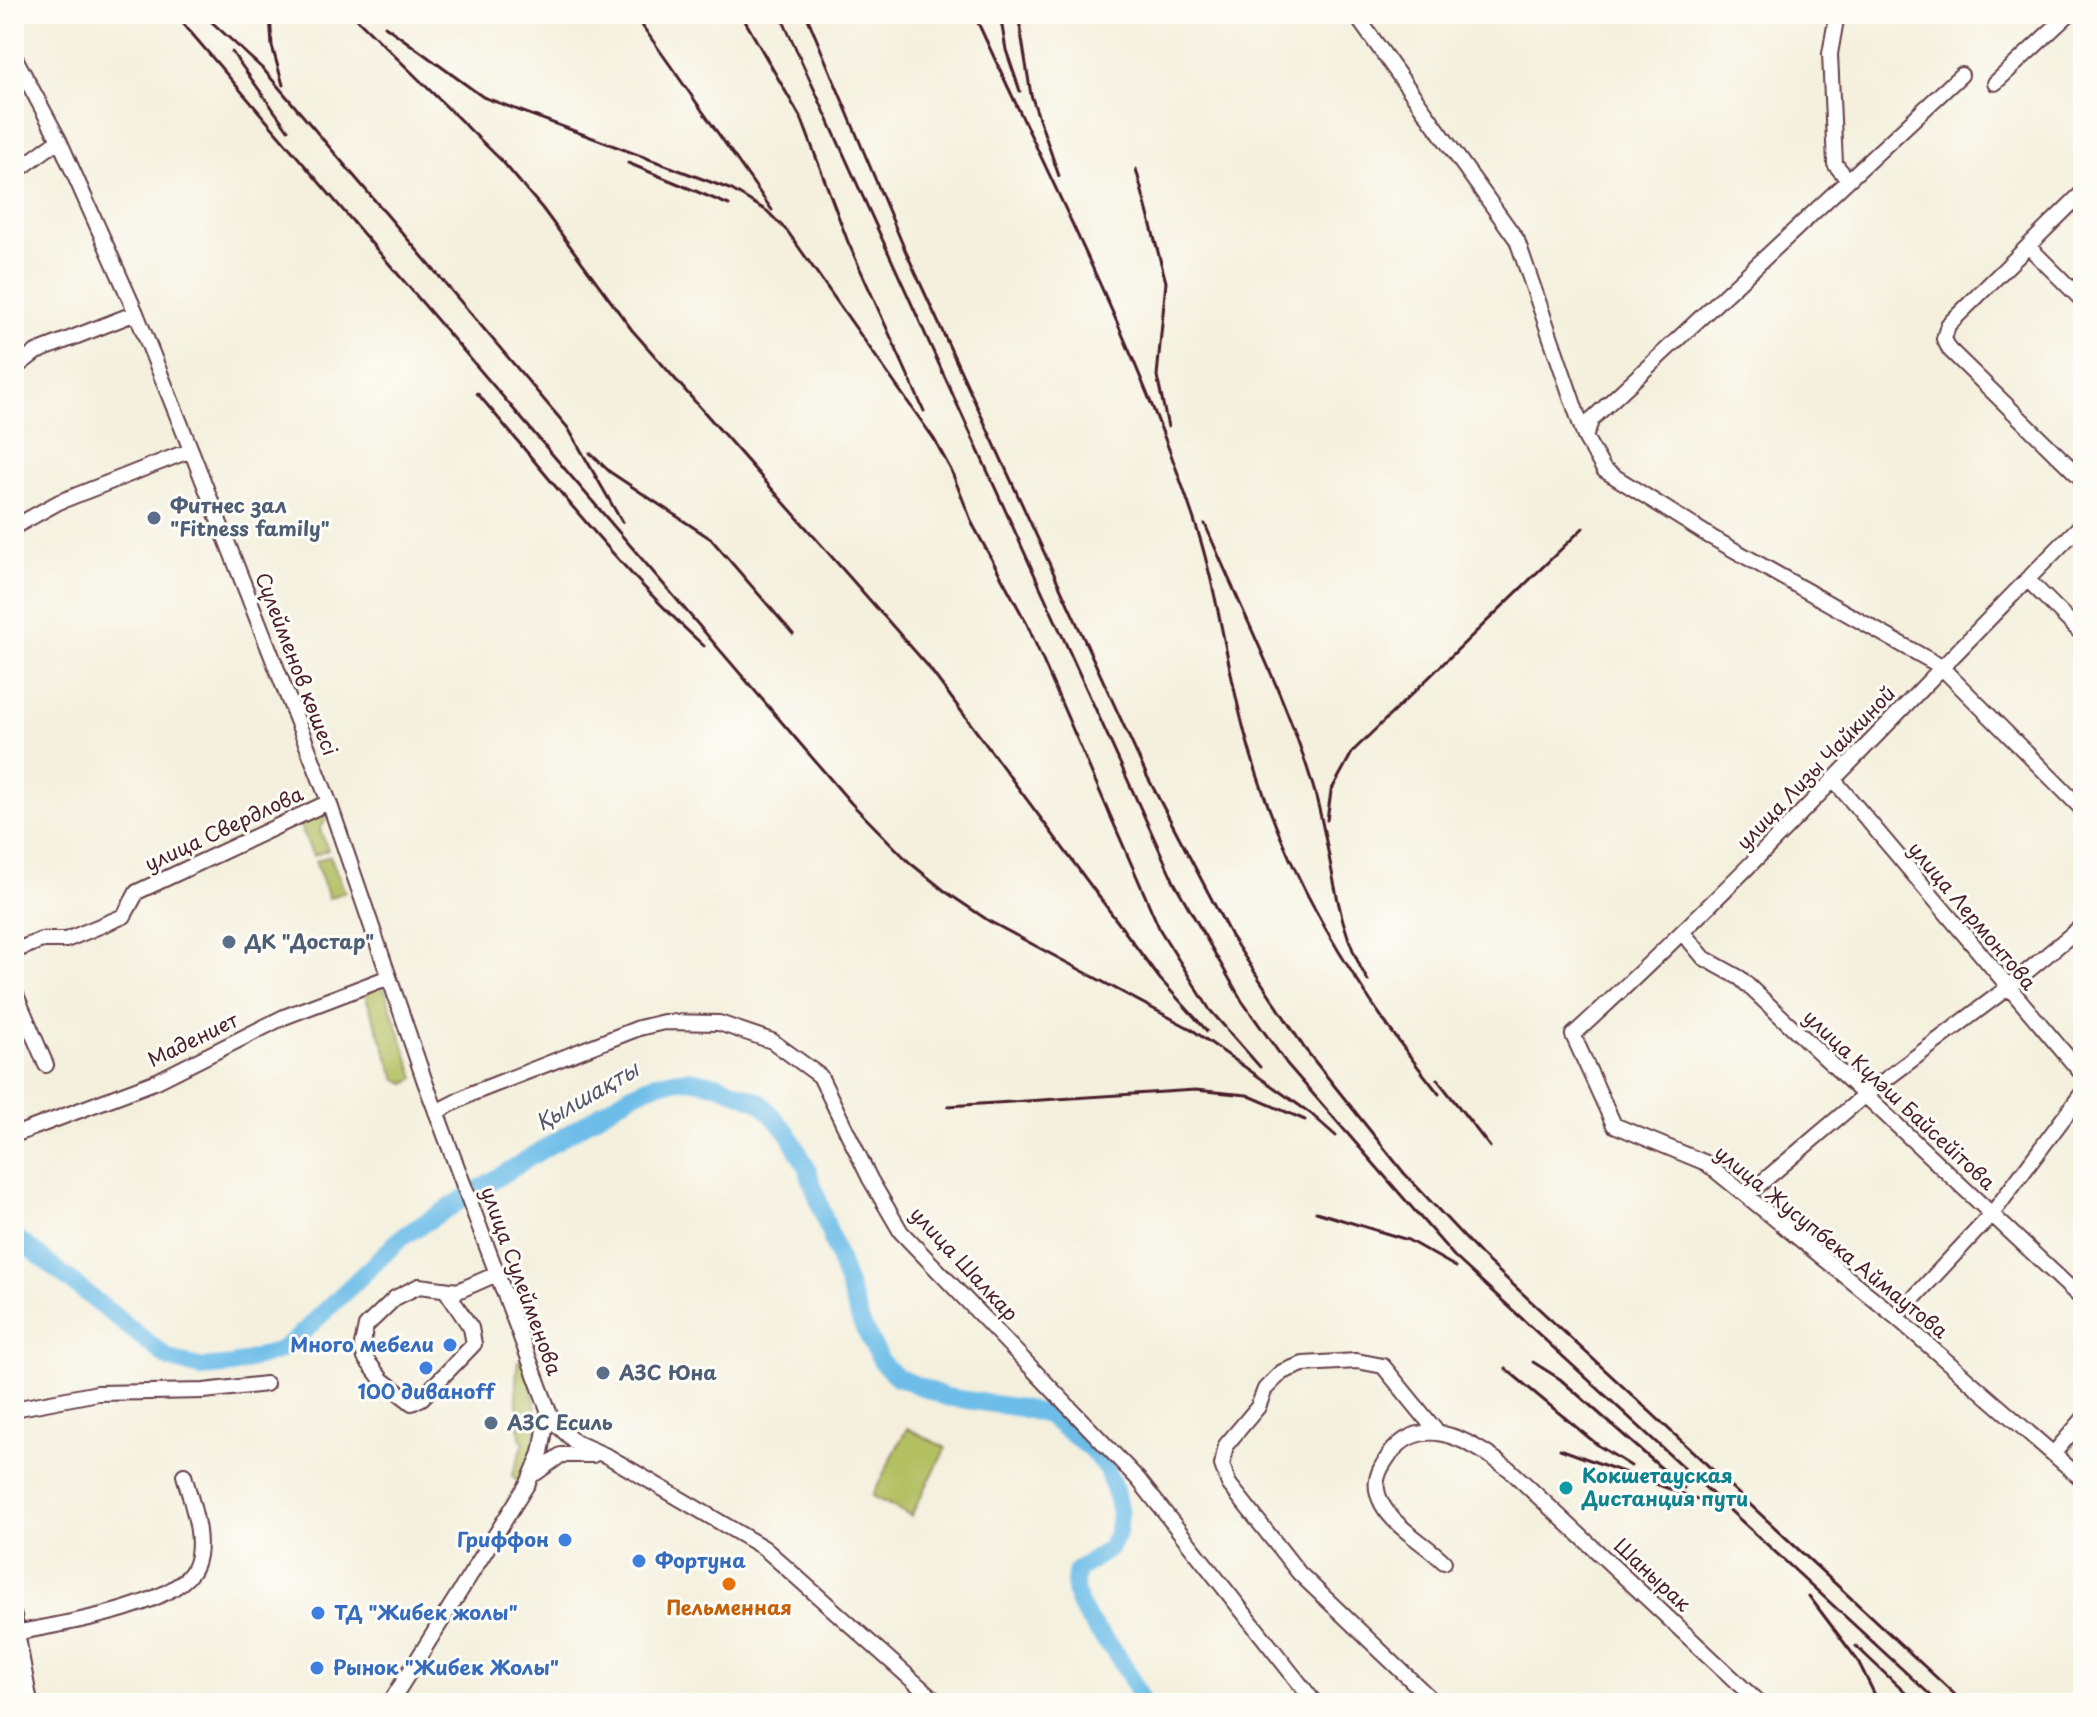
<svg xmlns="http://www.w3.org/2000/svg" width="2097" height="1717" font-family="'Playpen Sans',sans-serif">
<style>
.green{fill:#b2c062;stroke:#7e7046;stroke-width:2}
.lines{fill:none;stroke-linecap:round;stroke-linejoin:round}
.river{stroke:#6dbde8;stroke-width:18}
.minor-casing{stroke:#643e46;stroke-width:18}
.minor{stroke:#fff;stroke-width:14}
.rail{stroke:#4a1f2b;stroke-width:3}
.service-dot{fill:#5c6f8a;stroke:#fdfcf7;stroke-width:3}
.shop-dot{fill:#3f7fe0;stroke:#fdfcf7;stroke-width:3}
.culture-dot{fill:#0f9aa8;stroke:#fdfcf7;stroke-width:3}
.food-dot{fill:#e8710a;stroke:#fdfcf7;stroke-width:3}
.labels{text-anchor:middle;stroke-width:6;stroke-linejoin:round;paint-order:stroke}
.service-label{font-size:20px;font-weight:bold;fill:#4e5e75;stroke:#fdfcf7;text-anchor:start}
.street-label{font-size:20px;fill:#4a1f2b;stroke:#fdfcf7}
.shop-label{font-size:20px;font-weight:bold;fill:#366cbe;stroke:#fdfcf7;text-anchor:start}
.culture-label{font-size:20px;font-weight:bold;fill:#0d838f;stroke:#fdfcf7;text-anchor:start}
.food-label{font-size:20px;font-weight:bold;fill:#c56008;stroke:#fdfcf7}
.water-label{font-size:22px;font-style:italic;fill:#56566d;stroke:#fdfcf7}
</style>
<rect width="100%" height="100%" fill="#fdfcf7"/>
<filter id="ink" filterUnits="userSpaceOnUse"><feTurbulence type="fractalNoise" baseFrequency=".0125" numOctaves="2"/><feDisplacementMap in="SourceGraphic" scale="16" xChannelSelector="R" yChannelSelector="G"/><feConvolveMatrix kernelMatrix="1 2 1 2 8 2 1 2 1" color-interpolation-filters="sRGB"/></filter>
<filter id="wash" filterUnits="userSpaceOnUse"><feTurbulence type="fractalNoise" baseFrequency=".006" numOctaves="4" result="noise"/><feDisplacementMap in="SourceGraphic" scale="32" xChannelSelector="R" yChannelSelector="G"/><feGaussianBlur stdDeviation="1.8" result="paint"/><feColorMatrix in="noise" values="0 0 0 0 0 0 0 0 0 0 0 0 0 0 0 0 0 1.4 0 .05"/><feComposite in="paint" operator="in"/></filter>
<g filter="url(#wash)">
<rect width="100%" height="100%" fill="#f4f0dd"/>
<!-- green -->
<path class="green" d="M 323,810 L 326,819 L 320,830 L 328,850 L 313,856 L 298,820 Z
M 330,856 L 345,892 L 329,898 L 315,861 Z
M 383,985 L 415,1078 L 406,1084 L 396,1079 L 364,992 Z
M 524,1359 C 539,1404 544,1440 519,1483 L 512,1476 L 524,1442 L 520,1438 C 519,1410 513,1389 518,1361 Z
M 907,1428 L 946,1448 L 911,1516 L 872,1496 Z"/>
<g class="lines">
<!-- river -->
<path class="river" d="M 14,1236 L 169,1359 L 202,1368 L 233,1365 L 280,1350 L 297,1338 L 402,1237 L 632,1094 L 657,1083 L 689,1079 L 720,1085 L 760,1102 L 788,1133 L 807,1168 L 861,1323 L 883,1364 L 897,1377 L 946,1397 L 1021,1408 L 1047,1415 L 1092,1450 L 1107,1470 L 1115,1491 L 1120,1513 L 1118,1532 L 1109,1549 L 1077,1570 C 1066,1607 1100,1630 1119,1658 C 1128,1672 1136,1687 1143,1703"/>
</g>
</g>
<g filter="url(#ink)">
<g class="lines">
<!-- minor casing -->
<g class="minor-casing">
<path id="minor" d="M 1355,14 L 1517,240 L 1585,437 L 1604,470 L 1711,537 L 1940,666 L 2083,810
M 1837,14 L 1830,54 L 1835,164 L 1848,180
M 14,56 L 59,140 L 136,313 L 191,450 L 329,802 L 425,1082 L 552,1420 L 575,1442 L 609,1457 L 764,1548 L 938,1703
M 1995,83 L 2069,14
M 14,173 L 59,140
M 2083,192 L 1948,325 L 1944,339 L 1950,350 L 2083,480
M 2028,246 L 2083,301
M 14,369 L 36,352 L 136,313
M 1585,437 L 1592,419 L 1961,75
M 2083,523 C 1913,694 1751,873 1573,1035 L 1614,1125 L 1706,1163 L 1896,1317 L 2083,1480
M 14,527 L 59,502 L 191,450
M 2027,579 L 2083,635
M 1833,779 L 2083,1075
M 1684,934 L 1704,958 L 1740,978 L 2083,1300
M 14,951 L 42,940 L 66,940 L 124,916 L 137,892 L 329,802
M 14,990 L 46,1065
M 436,1112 L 473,1093 L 639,1028 L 664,1022 L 719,1023 L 772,1041 L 820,1076 L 870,1179 L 901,1232 L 1138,1479 L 1315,1703
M 14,1135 L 157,1081 L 284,1017 L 389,977
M 1747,1195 L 1865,1095 L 2006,989 L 2083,925
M 447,1292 L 471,1328 L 474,1344 L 422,1398 L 412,1403 L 382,1380 L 365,1358 L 362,1345 L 366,1326 L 395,1298 L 419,1286 L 458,1291 L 499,1273
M 1896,1317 L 1992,1214 L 2083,1092
M 14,1409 L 98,1393 L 204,1391 L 266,1384
M 2054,1453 L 2083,1419
M 536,1473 L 561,1455 L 593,1455
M 1444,1562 C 1425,1543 1395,1528 1382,1504 C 1374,1489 1375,1477 1384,1463 C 1417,1407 1469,1440 1509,1469 L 1759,1703
M 14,1616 L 30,1703
M 14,1633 C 55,1625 179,1607 195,1566 C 206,1539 191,1502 184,1475
M 390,1703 L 528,1483 L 541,1453 L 548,1412
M 1435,1703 L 1299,1573 L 1229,1484 L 1222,1465 L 1226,1445 L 1258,1407 L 1265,1389 L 1282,1372 L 1303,1364 L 1357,1361 L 1383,1366 L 1437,1432"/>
</g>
<!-- minor -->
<use href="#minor" class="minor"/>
<!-- rail -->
<path class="rail" d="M 175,14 L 851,803 L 909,862 L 946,892 L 989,921 L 1191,1029 L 1310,1113 L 1336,1136
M 203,14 L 264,70 L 568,428 L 622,522
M 270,14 L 272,46 L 283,85
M 352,14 L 502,161 L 542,208 L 632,330 L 927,665 L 1160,979 L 1207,1031
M 634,14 L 772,210
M 741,14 L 802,120 L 848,242 L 924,411
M 780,14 L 1174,882 L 1242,1001 L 1287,1064 L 1454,1256 L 1939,1703
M 806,14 L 905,250 L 1147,776 L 1231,936 L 1305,1049 L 1404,1173 L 1480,1254 L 1964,1703
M 974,14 C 1052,184 1142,357 1199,535 C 1220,603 1228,674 1247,741 C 1284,875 1354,987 1439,1094
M 1000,14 L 1006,50 L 1020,91
M 1018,14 L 1031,95 L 1059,176
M 385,26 L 483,97 L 732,190 L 767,211 L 788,232 L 934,439 L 951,470 L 973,525 L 1027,624 L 1160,930 L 1210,1010 L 1260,1067
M 232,52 L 288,130
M 628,163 L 729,205
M 1136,169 L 1166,282 L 1157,376 L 1168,427
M 477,393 C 550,478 620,570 704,646
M 590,453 L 610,472 L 711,539 L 793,634
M 1205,524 C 1241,610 1285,694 1312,783 C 1333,849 1332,921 1368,981
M 1327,820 L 1331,791 L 1353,751 L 1583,528
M 1437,1079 L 1490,1147
M 948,1106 L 1195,1090 L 1247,1095 L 1305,1120
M 1316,1212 L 1408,1240 L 1456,1267
M 1533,1362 L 1560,1379 L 1684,1488
M 1506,1369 L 1599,1446 L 1631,1466
M 1560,1449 L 1719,1507
M 1809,1596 L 1858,1661 L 1879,1703
M 1856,1646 L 1916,1703"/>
</g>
</g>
<!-- markers -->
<g class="service-dot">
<circle cx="154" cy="518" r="8"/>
<circle cx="229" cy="942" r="8"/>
<circle cx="603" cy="1373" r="8"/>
<circle cx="491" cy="1423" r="8"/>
</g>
<g class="shop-dot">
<circle cx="450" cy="1345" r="8"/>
<circle cx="426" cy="1368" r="8"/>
<circle cx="565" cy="1540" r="8"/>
<circle cx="639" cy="1561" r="8"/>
<circle cx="318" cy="1613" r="8"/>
<circle cx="317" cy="1668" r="8"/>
</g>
<circle class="culture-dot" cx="1566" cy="1488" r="8"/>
<circle class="food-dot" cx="729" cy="1584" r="8"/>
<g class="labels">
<!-- service labels -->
<g class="service-label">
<text x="170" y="513">Фитнес зал<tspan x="170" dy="23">"Fitness family"</tspan></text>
<text x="245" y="949">ДК "Достар"</text>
<text x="619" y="1380">АЗС Юна</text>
<text x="507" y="1430">АЗС Есиль</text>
</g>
<!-- street labels -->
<g class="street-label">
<text transform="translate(296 664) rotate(69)" y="7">Сүлейменов көшесі</text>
<text transform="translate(1816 768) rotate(-46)" y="7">улица Лизы Чайкиной</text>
<text transform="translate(224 829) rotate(-25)" y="7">улица Свердлова</text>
<text transform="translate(1972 916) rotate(50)" y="7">улица Лермонтова</text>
<text transform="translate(193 1040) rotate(-26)" y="7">Мадениет</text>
<text transform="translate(1899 1100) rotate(43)" y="7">улица Күләш Байсейітова</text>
<text transform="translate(1831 1242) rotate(39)" y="7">улица Жусупбека Аймаутова</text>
<text transform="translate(964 1264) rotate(47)" y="7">улица Шалкар</text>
<text transform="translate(521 1281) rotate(70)" y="7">улица Сулейменова</text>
<text transform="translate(1652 1575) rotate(43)" y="7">Шанырак</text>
</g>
<!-- shop labels -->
<g class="shop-label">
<text x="434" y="1352" text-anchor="end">Много мебели</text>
<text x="426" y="1399" text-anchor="middle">100 диваноff</text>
<text x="549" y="1547" text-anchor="end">Гриффон</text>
<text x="655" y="1568">Фортуна</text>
<text x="334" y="1620">ТД "Жибек жолы"</text>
<text x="333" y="1675">Рынок "Жибек Жолы"</text>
</g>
<!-- culture labels -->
<g class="culture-label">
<text x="1582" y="1483">Кокшетауская<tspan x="1582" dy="23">Дистанция пути</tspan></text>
</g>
<!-- food labels -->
<g class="food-label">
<text x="729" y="1615">Пельменная</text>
</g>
<!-- water labels -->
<g class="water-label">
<text transform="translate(587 1096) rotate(-30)" y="8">Қылшақты</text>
</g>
</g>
<!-- margin -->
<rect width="2097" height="1717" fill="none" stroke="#fdfcf7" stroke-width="48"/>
</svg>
